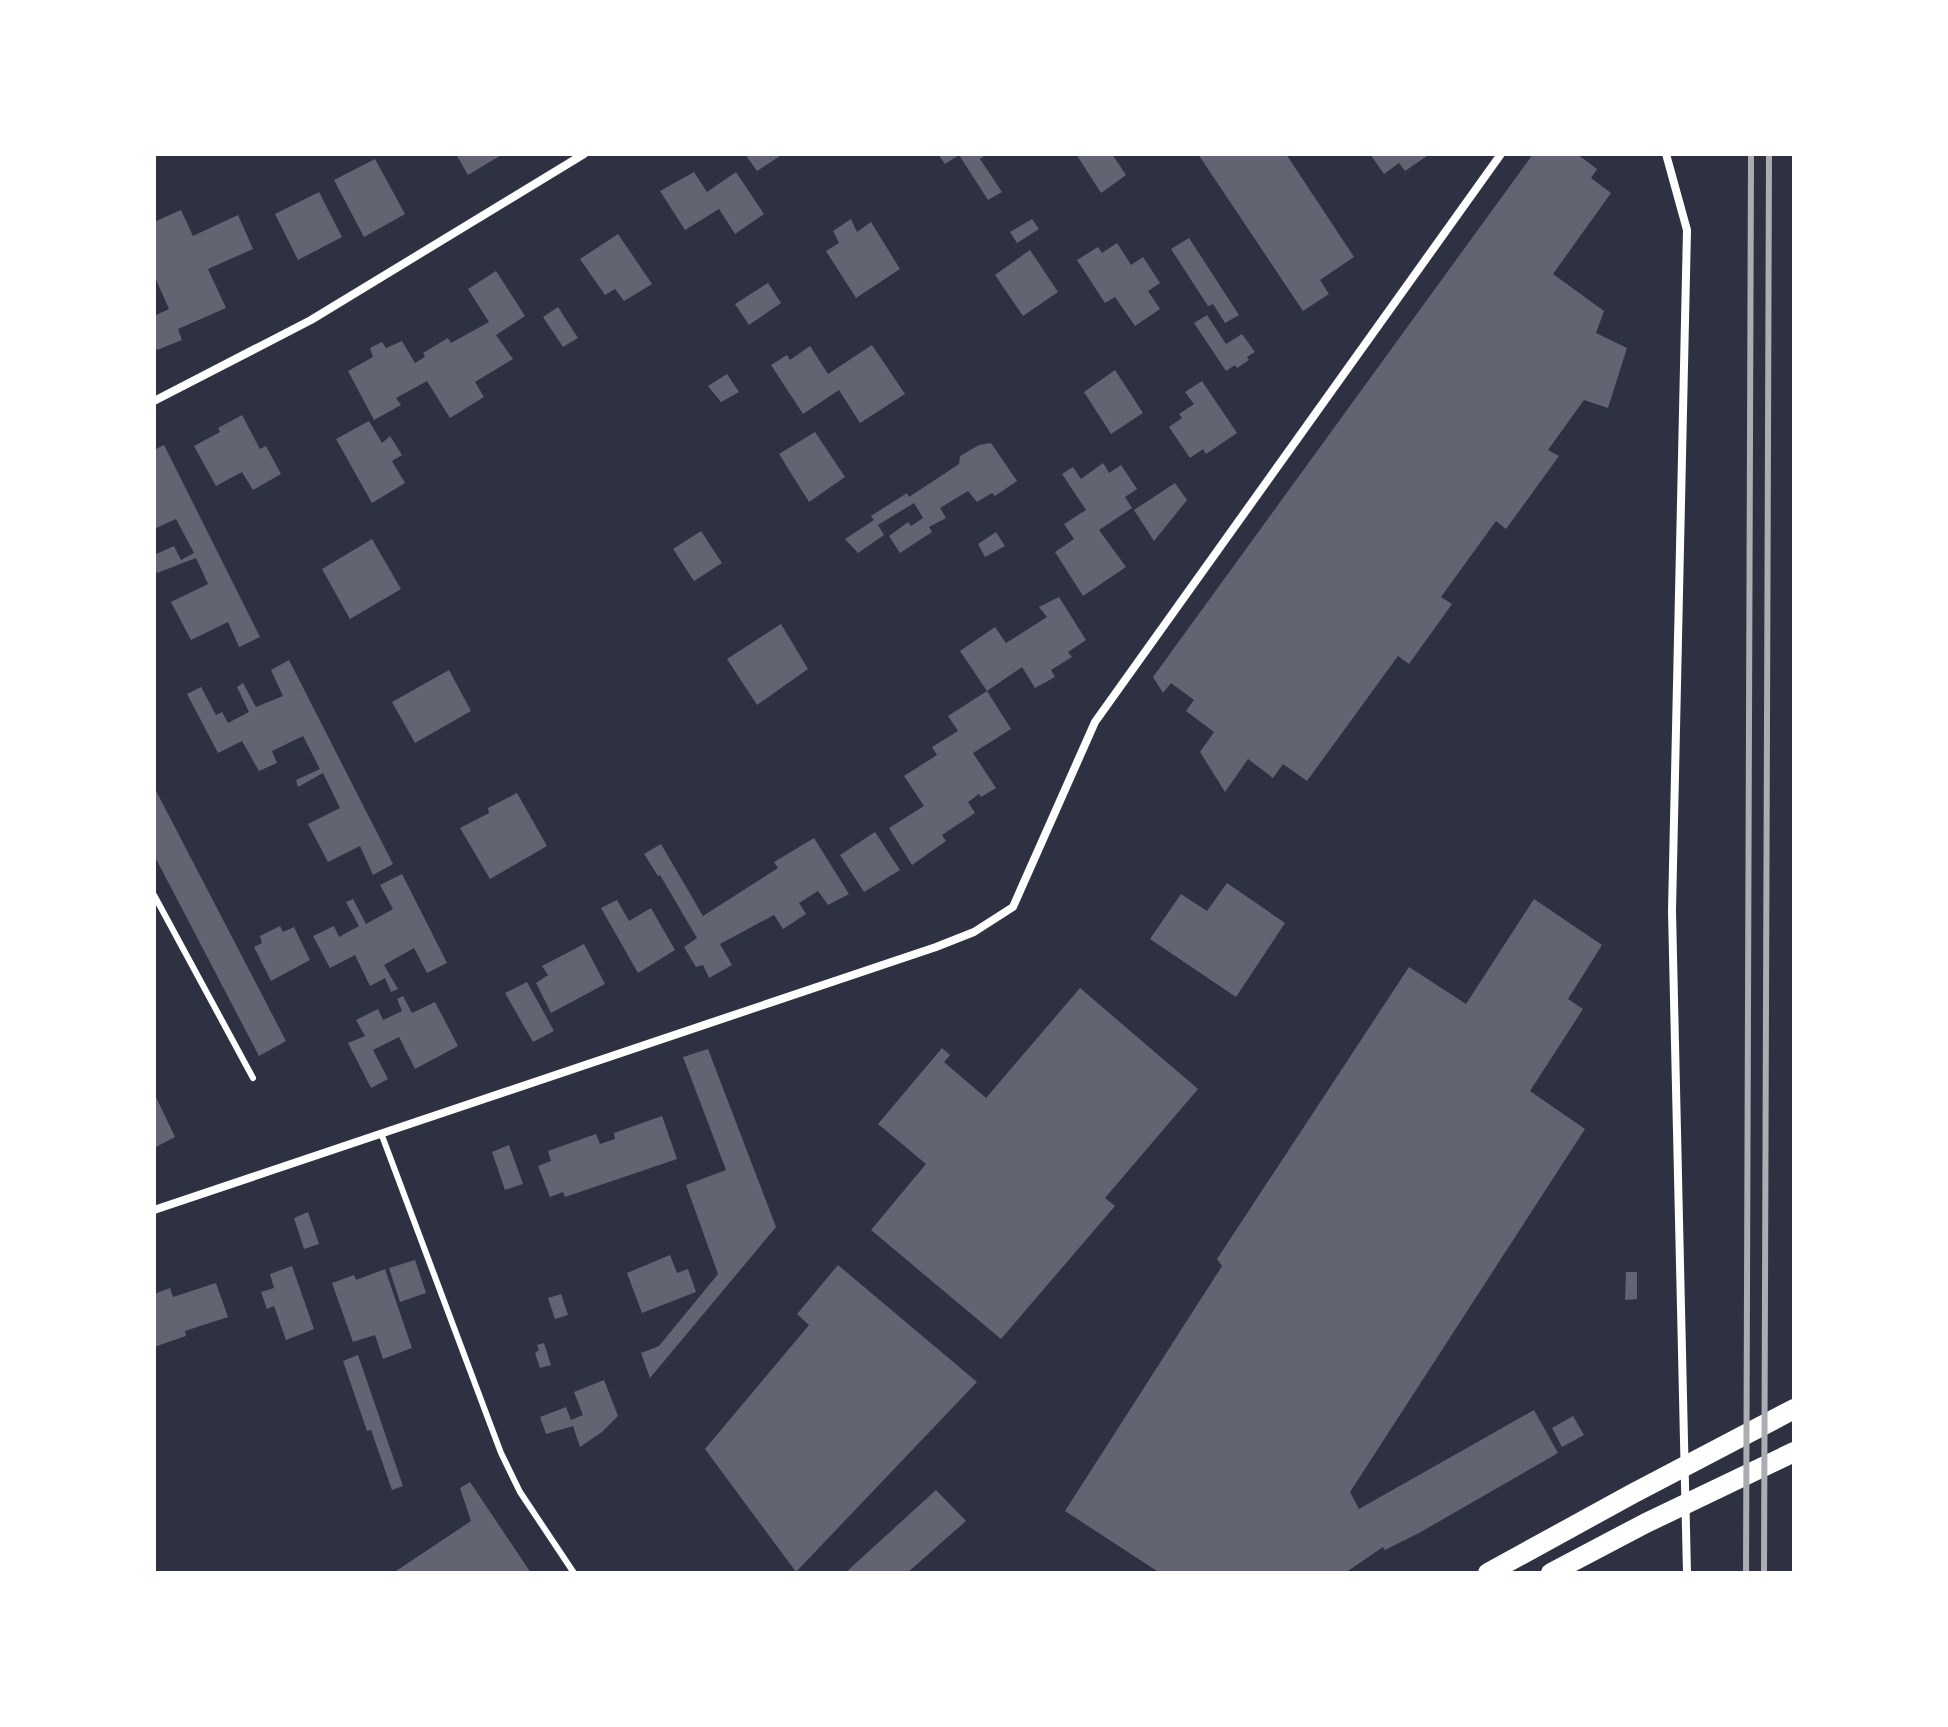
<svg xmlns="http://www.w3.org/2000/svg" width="1948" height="1727" font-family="'Asap Condensed',sans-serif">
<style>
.building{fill:#626471}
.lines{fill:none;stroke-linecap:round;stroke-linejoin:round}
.service{stroke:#fff;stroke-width:6}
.minor{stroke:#fff;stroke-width:8}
.primary{stroke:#fff;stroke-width:20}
.rail{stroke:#abadb3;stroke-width:6}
</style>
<rect width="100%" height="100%" fill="#2d3142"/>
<!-- building -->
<path class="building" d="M 459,154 L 503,154 L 468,175 L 457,156 Z
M 745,154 L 783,154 L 757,171 Z
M 938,154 L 983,154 L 984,156 L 980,159 L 1002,192 L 988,200 L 959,155 L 945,164 Z
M 1076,154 L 1112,154 L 1126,175 L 1101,193 Z
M 1198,154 L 1286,154 L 1354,257 L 1320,280 L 1329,294 L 1303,311 Z
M 1370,154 L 1425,154 L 1427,156 L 1405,171 L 1399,163 L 1384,174 Z
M 1533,154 L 1577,154 L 1597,169 L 1591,178 L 1611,193 L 1553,274 L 1604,311 L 1596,333 L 1627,348 L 1608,408 L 1584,400 L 1548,450 L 1559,456 L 1506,529 L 1496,521 L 1441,597 L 1452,604 L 1409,664 L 1398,656 L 1307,781 L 1283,764 L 1273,778 L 1248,759 L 1225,792 L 1200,752 L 1214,732 L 1186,711 L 1194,700 L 1171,683 L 1163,693 L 1153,677 Z
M 375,159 L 405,214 L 364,237 L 334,180 Z
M 694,172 L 707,192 L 736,172 L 764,214 L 735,234 L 719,209 L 685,230 L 660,191 Z
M 319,192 L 342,237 L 298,260 L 275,214 Z
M 181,210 L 193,236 L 238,215 L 253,249 L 208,269 L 226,308 L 178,329 L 182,340 L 157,350 L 154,344 L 154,316 L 169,309 L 154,275 L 154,222 Z
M 851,219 L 857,232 L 871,222 L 900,269 L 856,298 L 826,251 L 839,243 L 833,231 Z
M 1032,219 L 1039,229 L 1017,243 L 1010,232 Z
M 618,234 L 652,284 L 624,301 L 615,289 L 605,295 L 580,259 Z
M 1189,238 L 1239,315 L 1225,323 L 1213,304 L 1208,306 L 1171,249 Z
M 1117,243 L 1131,265 L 1143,257 L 1160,283 L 1148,291 L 1160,309 L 1135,326 L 1115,297 L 1105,303 L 1077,260 L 1098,247 L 1102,253 Z
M 1030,250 L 1058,292 L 1023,316 L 995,275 Z
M 496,271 L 525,316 L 496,335 L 513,359 L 475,382 L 484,397 L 450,418 L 427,381 L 396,398 L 401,405 L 374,420 L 348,371 L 373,357 L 370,348 L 382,342 L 386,348 L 402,341 L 415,363 L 425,357 L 423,353 L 448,338 L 451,343 L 489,322 L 468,289 Z
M 768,283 L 781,303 L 749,325 L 735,304 Z
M 558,307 L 578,338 L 563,347 L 543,317 Z
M 1207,315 L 1226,344 L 1242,334 L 1255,352 L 1247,357 L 1249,360 L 1237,368 L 1235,365 L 1226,371 L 1194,323 Z
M 872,345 L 905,394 L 860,423 L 839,390 L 803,414 L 771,365 L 787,355 L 790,360 L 810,346 L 828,374 Z
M 1115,370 L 1143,413 L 1111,434 L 1084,392 Z
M 727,374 L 739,392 L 721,402 L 708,386 Z
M 1202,381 L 1237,433 L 1206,454 L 1203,449 L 1190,458 L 1169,427 L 1182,418 L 1179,414 L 1194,404 L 1185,392 Z
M 242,415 L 260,449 L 266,446 L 281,474 L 253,490 L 242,472 L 216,486 L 194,446 L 220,432 L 218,428 Z
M 369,421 L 382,443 L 390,436 L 402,455 L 392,461 L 405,483 L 372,503 L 336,439 Z
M 815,432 L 845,477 L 809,502 L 779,454 Z
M 991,443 L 1017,481 L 995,496 L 992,493 L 977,502 L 968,491 L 940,508 L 946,518 L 929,527 L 932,532 L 900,553 L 889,536 L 908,522 L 911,526 L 923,518 L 914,503 L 878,525 L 884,535 L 858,553 L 845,539 L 874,520 L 871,516 L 907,493 L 909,497 L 959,464 L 960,456 L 979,445 Z
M 164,445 L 260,637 L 239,647 L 228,622 L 191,640 L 171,602 L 208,584 L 196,558 L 157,573 L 154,567 L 154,555 L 174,546 L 181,560 L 194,553 L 176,519 L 154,529 L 154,450 Z
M 1103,463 L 1109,473 L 1121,465 L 1137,489 L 1125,497 L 1132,508 L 1099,530 L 1126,567 L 1083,596 L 1055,552 L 1074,539 L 1064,524 L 1086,510 L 1062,474 L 1073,467 L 1081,479 Z
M 1175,483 L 1187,500 L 1154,541 L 1134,510 Z
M 701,531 L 722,563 L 694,581 L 673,549 Z
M 996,532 L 1005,546 L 985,557 L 978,544 Z
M 372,539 L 401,589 L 350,619 L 322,569 Z
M 1059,597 L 1086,640 L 1068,652 L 1072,657 L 1051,670 L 1055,677 L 1035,688 L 1022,667 L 987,691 L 960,651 L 995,627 L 1006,643 L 1047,617 L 1039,607 Z
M 781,624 L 808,669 L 757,705 L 727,659 Z
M 289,660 L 393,864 L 373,875 L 360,846 L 328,862 L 308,824 L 340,808 L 323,773 L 298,787 L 296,780 L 320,769 L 303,736 L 272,751 L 277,763 L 259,771 L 242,741 L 218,753 L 187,694 L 201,687 L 216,715 L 222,712 L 228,723 L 249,712 L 237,687 L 243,683 L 256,707 L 283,696 L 271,670 Z
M 449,670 L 471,711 L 415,743 L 392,702 Z
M 987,691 L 1011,729 L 973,753 L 996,788 L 981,797 L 979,794 L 968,802 L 975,813 L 942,835 L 946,841 L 912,865 L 889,828 L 924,806 L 904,776 L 937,755 L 932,747 L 958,731 L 948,716 Z
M 154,787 L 286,1041 L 259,1056 L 154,855 Z
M 517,793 L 547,846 L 490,879 L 460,828 L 489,813 L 488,808 Z
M 875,832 L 900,870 L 864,892 L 840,855 Z
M 814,838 L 849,894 L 828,905 L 818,891 L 799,903 L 806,914 L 783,929 L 774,915 L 720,944 L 732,965 L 709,978 L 703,965 L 696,967 L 684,947 L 697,938 L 660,875 L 658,876 L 644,854 L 661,844 L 703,916 L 778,868 L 774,862 Z
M 402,874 L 447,963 L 427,973 L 414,948 L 384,965 L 398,989 L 391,992 L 385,978 L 370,986 L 355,955 L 330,968 L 313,936 L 334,926 L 339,937 L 359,926 L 346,902 L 353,899 L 366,924 L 393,909 L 380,885 Z
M 1227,883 L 1285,923 L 1236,997 L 1150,939 L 1181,894 L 1207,911 Z
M 1534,899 L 1602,945 L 1568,999 L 1583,1009 L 1530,1091 L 1585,1129 L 1350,1492 L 1359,1509 L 1534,1410 L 1558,1453 L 1419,1533 L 1385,1550 L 1383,1547 L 1345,1573 L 1160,1573 L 1065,1511 L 1222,1266 L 1217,1259 L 1409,967 L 1466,1004 Z
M 617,900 L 629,921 L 651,908 L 675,950 L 638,973 L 601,908 Z
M 280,926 L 283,932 L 294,927 L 310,960 L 271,981 L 254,947 L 262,943 L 260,936 Z
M 584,944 L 605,984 L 551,1013 L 536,983 L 548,975 L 542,966 Z
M 527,982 L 554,1031 L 533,1042 L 505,993 Z
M 1080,988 L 1198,1089 L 1105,1198 L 1115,1206 L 1001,1339 L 871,1230 L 926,1164 L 878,1124 L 942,1048 L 950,1055 L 944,1062 L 986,1098 Z
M 403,996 L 412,1013 L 435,1002 L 458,1046 L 415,1069 L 399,1037 L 373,1050 L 388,1079 L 371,1088 L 348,1043 L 365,1036 L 356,1020 L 378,1009 L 383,1020 L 402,1011 L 397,999 Z
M 708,1049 L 776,1227 L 650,1378 L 641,1353 L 659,1346 L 718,1274 L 686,1185 L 726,1170 L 683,1057 Z
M 154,1093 L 175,1137 L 154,1148 Z
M 662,1116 L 677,1159 L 565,1197 L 563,1192 L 550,1197 L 538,1166 L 551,1161 L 548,1151 L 596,1134 L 600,1144 L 615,1139 L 614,1133 Z
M 509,1145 L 523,1184 L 505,1190 L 492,1152 Z
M 308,1212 L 319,1244 L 304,1249 L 294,1218 Z
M 670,1255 L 677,1273 L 688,1269 L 696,1292 L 642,1313 L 627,1273 Z
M 415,1260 L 426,1293 L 400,1302 L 389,1268 Z
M 838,1265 L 977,1382 L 796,1572 L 705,1449 L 809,1325 L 797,1314 Z
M 292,1266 L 314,1329 L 286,1340 L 274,1306 L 267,1309 L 261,1292 L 274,1288 L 270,1274 Z
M 385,1269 L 412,1348 L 383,1359 L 375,1335 L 353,1342 L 332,1283 L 354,1275 L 356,1280 Z
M 1626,1272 L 1637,1272 L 1637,1299 L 1625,1300 Z
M 216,1283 L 228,1317 L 185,1331 L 186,1336 L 154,1347 L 154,1294 L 170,1288 L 173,1297 Z
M 561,1294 L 568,1315 L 555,1319 L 548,1298 Z
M 544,1343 L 551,1365 L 540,1368 L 535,1353 L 539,1350 L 537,1345 Z
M 358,1355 L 403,1486 L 392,1490 L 371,1430 L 367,1431 L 343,1361 Z
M 604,1380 L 618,1416 L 602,1432 L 580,1447 L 573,1426 L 546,1434 L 540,1417 L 566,1407 L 571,1420 L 583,1415 L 574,1392 Z
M 1573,1416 L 1584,1435 L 1562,1447 L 1552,1428 Z
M 470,1482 L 531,1573 L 393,1573 L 471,1521 L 460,1488 Z
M 936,1490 L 966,1521 L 907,1573 L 845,1573 Z"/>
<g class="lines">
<!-- service -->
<path class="service" d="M 154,895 L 253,1078
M 381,1133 L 501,1453 L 520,1492 L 574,1573"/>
<!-- minor -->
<path class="minor" d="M 1666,154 L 1687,230 L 1672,911 L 1687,1573
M 154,401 L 311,320 L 584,154
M 154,1210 L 936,947 L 974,932 L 1013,907 L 1095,722 L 1501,154"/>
<!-- primary -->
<path class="primary" d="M 1488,1573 L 1632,1494 L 1794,1409
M 1551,1573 L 1646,1523 L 1794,1452"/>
<!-- rail -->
<path class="rail" d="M 1746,1573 L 1751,154
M 1764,1573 L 1769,154"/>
</g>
<!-- border -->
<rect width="1948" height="1727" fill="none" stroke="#ffffff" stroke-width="312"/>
</svg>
